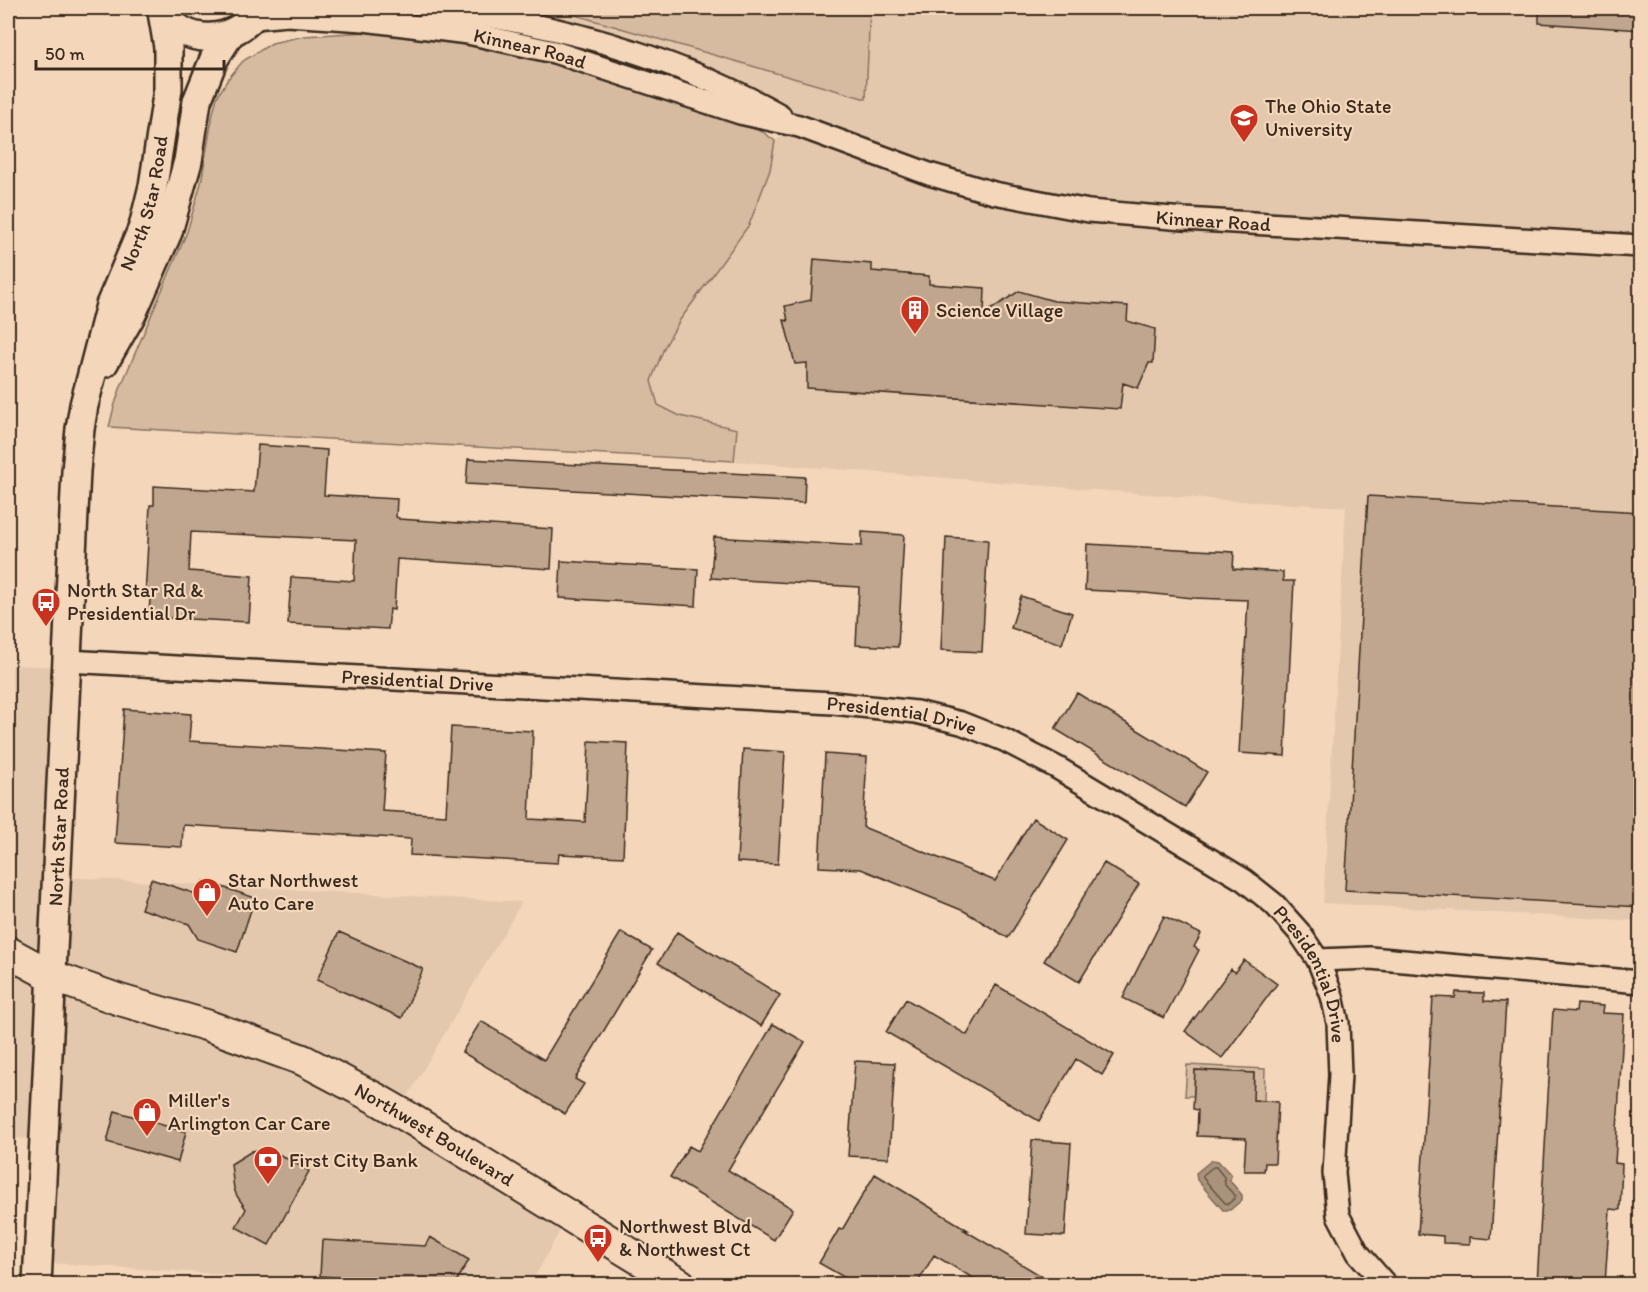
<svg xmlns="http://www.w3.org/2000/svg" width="1648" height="1292" font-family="Itim,sans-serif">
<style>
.built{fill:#e4c8ad}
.green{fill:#d6bba1;stroke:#887260;stroke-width:1.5}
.water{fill:#aa937c;stroke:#7e6956;stroke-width:1.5}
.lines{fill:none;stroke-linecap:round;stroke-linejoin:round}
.shore{stroke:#675444;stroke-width:1.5}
.building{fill:#c0a68f;stroke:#3b2a1e;stroke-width:1.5}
.minor-casing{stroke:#3b2a1e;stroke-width:26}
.tertiary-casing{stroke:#3b2a1e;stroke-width:32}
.secondary-casing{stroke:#3b2a1e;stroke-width:34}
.minor{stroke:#f4d7ba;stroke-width:21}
.tertiary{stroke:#f4d7ba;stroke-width:27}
.secondary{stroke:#f4d7ba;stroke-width:30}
.labels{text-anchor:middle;stroke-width:4.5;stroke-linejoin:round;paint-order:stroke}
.street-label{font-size:20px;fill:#3b2a1e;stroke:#f4d7ba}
.poi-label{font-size:20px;fill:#3b2a1e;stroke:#f4d7ba;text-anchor:start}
</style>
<rect width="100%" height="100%" fill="#f4d7ba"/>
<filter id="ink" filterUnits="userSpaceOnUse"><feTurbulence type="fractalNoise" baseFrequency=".0167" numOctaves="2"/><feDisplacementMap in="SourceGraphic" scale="12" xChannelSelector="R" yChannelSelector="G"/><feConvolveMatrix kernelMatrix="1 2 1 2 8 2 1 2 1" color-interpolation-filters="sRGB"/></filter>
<g filter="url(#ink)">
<!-- built -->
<path class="built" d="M 427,8 L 1640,8 L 1640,921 L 1323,903 L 1346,507 L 1222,500 L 734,461 L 736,429 L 680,416 L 658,404 L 651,381 L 664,348 L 770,170 L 775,141 L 799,126 L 666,62 Z
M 8,665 L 73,667 L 63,877 L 522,902 L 401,1108 L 570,1212 L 531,1284 L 359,1284 L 359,1283 L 34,1262 L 39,1139 L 8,1138 Z"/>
<!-- green -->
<path class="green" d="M 551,8 L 870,8 L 866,99 Z
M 382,31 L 496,48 L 580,68 L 763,132 L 775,141 L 770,170 L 749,225 L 680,320 L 664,348 L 651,381 L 658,405 L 680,416 L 737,429 L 734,461 L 109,427 L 114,407 L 121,386 L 187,232 L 201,183 L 213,113 L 217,97 L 228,79 L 243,61 L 272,43 L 304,36 Z
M 1187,1065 L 1265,1069 L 1264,1101 L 1253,1100 L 1254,1073 L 1195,1070 L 1194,1096 L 1185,1096 Z"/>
<!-- water -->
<path class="water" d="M 1212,1160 L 1218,1161 L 1231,1175 L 1230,1181 L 1242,1195 L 1242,1200 L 1230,1210 L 1223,1210 L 1197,1180 L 1196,1173 Z"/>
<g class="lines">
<!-- shore -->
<path class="shore" d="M 1213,1167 L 1216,1167 L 1224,1177 L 1225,1185 L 1235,1196 L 1234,1199 L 1228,1204 L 1225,1203 L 1203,1178 L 1203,1175 Z"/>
</g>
<!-- building -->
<path class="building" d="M 1539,8 L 1641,8 L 1641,30 L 1539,23 Z
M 814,259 L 872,264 L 872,271 L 929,276 L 929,284 L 985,288 L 984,314 L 1019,291 L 1054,301 L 1128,306 L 1127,321 L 1155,329 L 1153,363 L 1149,363 L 1138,388 L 1123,383 L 1120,409 L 807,388 L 807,363 L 795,364 L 784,320 L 788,321 L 785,306 L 811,300 Z
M 258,445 L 327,450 L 324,495 L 397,499 L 396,517 L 399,518 L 399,519 L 553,529 L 551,569 L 397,559 L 394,610 L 390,609 L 388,629 L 288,624 L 291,577 L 354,581 L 356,540 L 191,532 L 189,571 L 252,576 L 249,622 L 149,617 L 150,597 L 145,597 L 150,505 L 154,505 L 154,486 L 254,492 Z
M 468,459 L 805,477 L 804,503 L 466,484 Z
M 1368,496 L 1641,512 L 1641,907 L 1345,890 Z
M 862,532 L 904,535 L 898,647 L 856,645 L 859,587 L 711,578 L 714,537 L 862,546 Z
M 946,537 L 988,540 L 982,652 L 941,650 Z
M 1087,544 L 1234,552 L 1233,569 L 1283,572 L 1283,581 L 1294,581 L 1285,756 L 1239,753 L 1248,600 L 1193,598 L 1145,593 L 1085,590 Z
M 561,561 L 698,569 L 696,606 L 559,598 Z
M 1021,596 L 1072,613 L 1062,644 L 1011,628 Z
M 1077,693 L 1207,772 L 1185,807 L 1055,729 Z
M 124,709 L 191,714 L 189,741 L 386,753 L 382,811 L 446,815 L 451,727 L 533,731 L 529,819 L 585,822 L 589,741 L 628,743 L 623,857 L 559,854 L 558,863 L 410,855 L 411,839 L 183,825 L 182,847 L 115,843 Z
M 743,749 L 785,752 L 778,864 L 737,862 Z
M 825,754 L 867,757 L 863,827 L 995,881 L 1033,818 L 1068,840 L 1008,938 L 964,911 L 861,869 L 819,867 Z
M 1104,863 L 1139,884 L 1079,982 L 1044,961 Z
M 151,879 L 199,895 L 204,881 L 255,898 L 237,952 L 198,939 L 189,924 L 141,909 Z
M 1164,916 L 1201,934 L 1194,947 L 1199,950 L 1164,1018 L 1123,998 Z
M 339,932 L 423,969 L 402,1018 L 317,980 Z
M 621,932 L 652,950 L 575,1079 L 584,1084 L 565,1114 L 462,1052 L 481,1021 L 544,1060 Z
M 677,932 L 780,995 L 761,1026 L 658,963 Z
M 1244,960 L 1277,984 L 1222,1058 L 1185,1031 L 1231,969 L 1235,972 Z
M 996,985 L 1114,1055 L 1102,1075 L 1076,1059 L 1039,1121 L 886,1032 L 906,999 L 967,1035 Z
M 1456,992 L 1484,993 L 1484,1001 L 1506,1002 L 1491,1239 L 1470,1237 L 1470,1244 L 1443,1243 L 1443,1236 L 1418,1234 L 1433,997 L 1455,998 Z
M 1577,1004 L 1603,1006 L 1602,1013 L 1624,1014 L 1615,1163 L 1622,1164 L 1620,1210 L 1610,1209 L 1605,1284 L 1537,1284 L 1553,1010 L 1576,1012 Z
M 773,1024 L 805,1042 L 728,1170 L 793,1209 L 774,1240 L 670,1177 L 689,1146 L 698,1151 Z
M 855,1061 L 895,1063 L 889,1158 L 848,1156 Z
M 1195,1070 L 1254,1073 L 1253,1100 L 1278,1102 L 1275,1163 L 1265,1163 L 1264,1171 L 1244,1171 L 1246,1138 L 1197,1136 L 1198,1110 L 1193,1109 Z
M 115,1111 L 186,1132 L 178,1162 L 107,1142 Z
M 1032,1140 L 1071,1143 L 1065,1236 L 1026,1234 Z
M 268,1148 L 309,1171 L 269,1245 L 236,1227 L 246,1209 L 237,1196 L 234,1189 L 231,1164 L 252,1151 Z
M 875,1174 L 968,1230 L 964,1230 L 1055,1284 L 983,1284 L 934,1255 L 917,1284 L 856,1284 L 819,1263 L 839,1229 L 842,1230 Z
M 430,1237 L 469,1260 L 455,1284 L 364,1284 L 364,1279 L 320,1276 L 322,1240 L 425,1246 Z"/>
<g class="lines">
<!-- minor casing -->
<g class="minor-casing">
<g id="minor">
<path d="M 427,8 C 549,21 673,55 780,115"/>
<path id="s1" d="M 254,18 L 287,15 L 364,20 L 468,33 L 554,52 L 740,113 L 799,126 L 929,174 L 994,193 L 1089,211 L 1184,219 L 1640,246"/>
<path id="s2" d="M 67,661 L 833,703 L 916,712 L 961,723 L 1004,740 L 1056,767 L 1244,880 L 1274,904 L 1299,932 L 1318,960 L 1332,996 L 1338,1023 L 1340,1075 L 1334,1173 L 1338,1215 L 1358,1253 L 1385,1284"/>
<path d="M 1318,960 L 1370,958 L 1640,982"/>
</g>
</g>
<!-- tertiary casing -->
<g class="tertiary-casing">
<g id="tertiary">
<path d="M 160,8 C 184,49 235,45 260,8"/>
<path d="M 104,363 L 132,314 L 168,232 L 188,161 L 197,101 L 214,59 L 230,34"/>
<path id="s3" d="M 37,1284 L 76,471 L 80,429 L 84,405 L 110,305 L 143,227 L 153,186 L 168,89 L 168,47 L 162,12"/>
</g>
</g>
<!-- secondary casing -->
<g class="secondary-casing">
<g id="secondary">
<path id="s4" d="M 8,952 L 52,976 L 120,1000 L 206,1025 L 303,1060 L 375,1098 L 408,1117 L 680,1284"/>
</g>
</g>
<!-- minor -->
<use href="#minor" class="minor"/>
<!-- tertiary -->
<use href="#tertiary" class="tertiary"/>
<!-- secondary -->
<use href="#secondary" class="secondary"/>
</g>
</g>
<!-- icons -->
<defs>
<g id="university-pin" transform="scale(1.5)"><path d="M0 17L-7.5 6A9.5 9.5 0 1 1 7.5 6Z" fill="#c8321e" stroke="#f4d7ba"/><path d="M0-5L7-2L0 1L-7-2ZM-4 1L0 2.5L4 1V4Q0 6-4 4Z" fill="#fff"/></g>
<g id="building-pin" transform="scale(1.5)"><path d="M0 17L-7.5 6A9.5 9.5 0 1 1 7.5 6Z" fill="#c8321e" stroke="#f4d7ba"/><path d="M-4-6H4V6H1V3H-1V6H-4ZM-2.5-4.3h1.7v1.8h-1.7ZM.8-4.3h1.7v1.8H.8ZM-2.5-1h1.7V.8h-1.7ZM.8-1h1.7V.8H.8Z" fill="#fff"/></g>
<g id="bus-pin" transform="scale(1.5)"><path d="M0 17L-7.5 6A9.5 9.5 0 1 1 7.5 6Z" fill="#c8321e" stroke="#f4d7ba"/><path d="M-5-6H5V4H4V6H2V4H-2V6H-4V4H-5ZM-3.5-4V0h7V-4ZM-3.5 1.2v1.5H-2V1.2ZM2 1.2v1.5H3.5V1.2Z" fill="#fff"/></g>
<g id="shop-pin" transform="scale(1.5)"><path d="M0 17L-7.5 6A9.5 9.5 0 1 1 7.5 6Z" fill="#c8321e" stroke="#f4d7ba"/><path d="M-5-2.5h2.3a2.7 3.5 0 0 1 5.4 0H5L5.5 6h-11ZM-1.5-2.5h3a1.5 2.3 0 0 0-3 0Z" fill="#fff"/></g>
<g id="bank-pin" transform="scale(1.5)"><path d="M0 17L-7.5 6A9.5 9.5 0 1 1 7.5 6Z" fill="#c8321e" stroke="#f4d7ba"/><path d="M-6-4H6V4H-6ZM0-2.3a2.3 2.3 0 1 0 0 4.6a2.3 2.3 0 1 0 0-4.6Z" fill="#fff"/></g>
</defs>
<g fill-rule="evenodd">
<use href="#university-pin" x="1244" y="118"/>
<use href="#building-pin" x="915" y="310"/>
<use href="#bus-pin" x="46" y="602"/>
<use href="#shop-pin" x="207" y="892"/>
<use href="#shop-pin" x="147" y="1112"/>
<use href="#bank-pin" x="268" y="1160"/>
<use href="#bus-pin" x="598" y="1238"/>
</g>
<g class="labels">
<!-- street labels -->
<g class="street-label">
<text dy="7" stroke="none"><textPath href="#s1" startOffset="279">Kinnear Road</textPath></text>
<text dy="7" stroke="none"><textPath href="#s3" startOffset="1092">North Star Road</textPath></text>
<text dy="7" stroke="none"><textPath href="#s1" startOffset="987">Kinnear Road</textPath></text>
<text dy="7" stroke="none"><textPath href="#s2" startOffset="351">Presidential Drive</textPath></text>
<text dy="7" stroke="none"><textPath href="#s2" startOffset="837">Presidential Drive</textPath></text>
<text dy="7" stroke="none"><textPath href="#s3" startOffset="448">North Star Road</textPath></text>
<text dy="7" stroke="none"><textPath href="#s2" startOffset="1341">Presidential Drive</textPath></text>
<text dy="7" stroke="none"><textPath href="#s4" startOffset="466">Northwest Boulevard</textPath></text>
</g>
<!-- poi labels -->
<g class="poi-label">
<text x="1265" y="113">The Ohio State<tspan x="1265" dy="23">University</tspan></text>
<text x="936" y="317">Science Village</text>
<text x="67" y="597">North Star Rd &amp;<tspan x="67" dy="23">Presidential Dr</tspan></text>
<text x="228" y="887">Star Northwest<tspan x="228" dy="23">Auto Care</tspan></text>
<text x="168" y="1107">Miller's<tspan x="168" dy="23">Arlington Car Care</tspan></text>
<text x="289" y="1167">First City Bank</text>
<text x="619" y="1233">Northwest Blvd<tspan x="619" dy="23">&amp; Northwest Ct</tspan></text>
</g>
</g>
<!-- margin -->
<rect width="1648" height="1292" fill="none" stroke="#f4d7ba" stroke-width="30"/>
<rect x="15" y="15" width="1618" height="1262" fill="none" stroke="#3b2a1e" stroke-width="2" filter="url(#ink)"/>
<!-- scale -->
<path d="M36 60v9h188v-9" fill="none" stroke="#3b2a1e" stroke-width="3"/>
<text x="45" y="60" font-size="18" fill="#3b2a1e" stroke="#f4d7ba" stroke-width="4.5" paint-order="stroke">50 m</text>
</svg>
